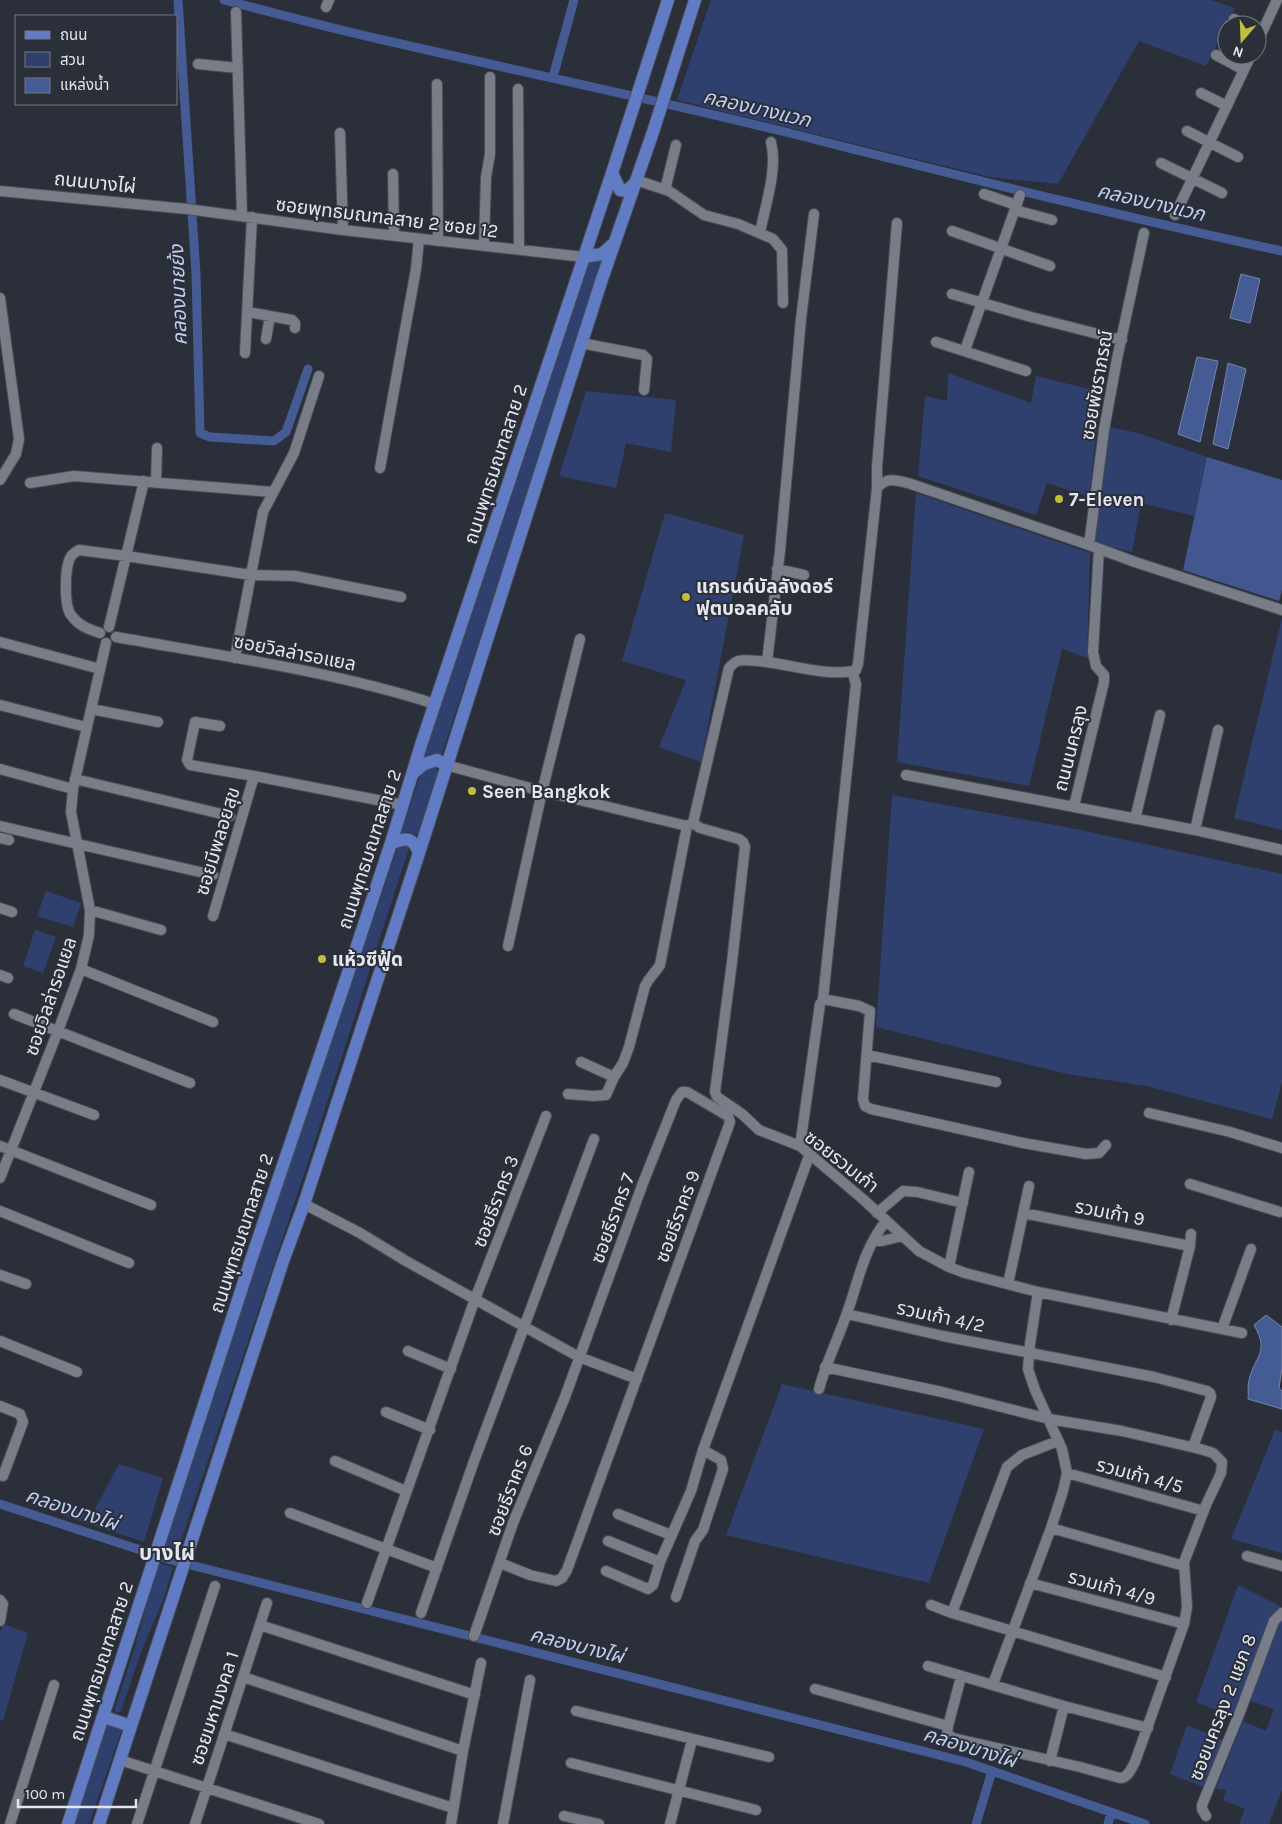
<svg xmlns="http://www.w3.org/2000/svg" width="1282" height="1824" font-family="Karla,'Noto Sans Thai',sans-serif">
<style>
.green{fill:#2f406f}
.forest{fill:#42578f}
.water{fill:#455b93;stroke:#7585ae}
.lines{fill:none;stroke-linecap:round;stroke-linejoin:round}
.canal{stroke:#455b93;stroke-width:9}
.minor-casing{stroke:#4a4d55;stroke-width:12}
.major-casing{stroke:#4a4d55;stroke-width:14}
.minor{stroke:#787d88;stroke-width:10}
.major{stroke:#627bc5;stroke-width:12}
.poi-dot{fill:#c2bd3f;stroke:#2b2f39;stroke-width:2}
.labels{text-anchor:middle;stroke-width:4;stroke-linejoin:round;paint-order:stroke}
.street-label{font-size:19px;fill:#e4e7ed;stroke:#2b2f39}
.poi-label{font-size:19px;font-weight:bold;fill:#e4e7ed;stroke:#2b2f39;text-anchor:start}
.water-label{font-size:20px;font-style:italic;fill:#c0cef0;stroke:#2b2f39}
.quarter-label{font-size:21px;font-weight:bold;fill:#e4e7ed;stroke:#2b2f39}
</style>
<rect width="100%" height="100%" fill="#2b2f39"/>
<!-- green -->
<path class="green" d="M 711,0 L 1211,0 L 1235,8 L 1206,66 L 1139,41 L 1058,184 L 990,177 L 677,100 Z
M 596,260 L 604,261 L 442,754 L 423,758 L 587,262 Z
M 948,373 L 1031,403 L 1036,376 L 1101,392 L 1089,497 L 1047,483 L 1036,515 L 918,476 L 925,396 L 947,401 Z
M 586,391 L 676,400 L 671,452 L 626,443 L 616,488 L 559,476 Z
M 1109,427 L 1138,433 L 1207,457 L 1194,516 L 1141,503 L 1132,552 L 1095,543 Z
M 916,493 L 1090,553 L 1087,658 L 1062,649 L 1029,786 L 897,762 Z
M 665,513 L 744,535 L 701,762 L 659,747 L 686,680 L 622,661 Z
M 1282,618 L 1282,830 L 1234,818 Z
M 436,766 L 438,773 L 417,835 L 408,832 L 401,833 L 422,770 Z
M 892,795 L 1076,829 L 1282,874 L 1282,1082 L 1272,1119 L 1146,1086 L 1067,1074 L 876,1027 Z
M 399,843 L 408,843 L 408,851 L 306,1168 L 178,1550 L 165,1547 L 301,1128 Z
M 46,891 L 81,903 L 73,927 L 37,916 Z
M 35,930 L 56,937 L 43,973 L 23,966 Z
M 782,1384 L 984,1429 L 929,1583 L 726,1535 Z
M 1275,1430 L 1282,1432 L 1282,1553 L 1231,1539 Z
M 119,1464 L 163,1478 L 144,1542 L 62,1515 L 67,1507 L 92,1514 Z
M 159,1563 L 173,1567 L 164,1598 L 141,1652 L 121,1711 L 118,1713 L 115,1712 L 115,1708 L 136,1643 L 151,1588 Z
M 1238,1585 L 1282,1607 L 1282,1790 L 1269,1824 L 1239,1824 L 1245,1809 L 1223,1800 L 1226,1790 L 1216,1789 L 1243,1721 L 1266,1731 L 1274,1709 L 1239,1697 L 1232,1717 L 1196,1702 Z
M 3,1624 L 28,1633 L 3,1721 L 0,1720 L 0,1634 Z
M 106,1720 L 122,1729 L 89,1824 L 72,1824 Z
M 1187,1725 L 1223,1740 L 1203,1787 L 1170,1774 Z"/>
<!-- forest -->
<path class="forest" d="M 1207,457 L 1282,480 L 1282,590 L 1279,601 L 1183,570 Z"/>
<!-- water -->
<path class="water" d="M 1241,274 L 1260,279 L 1250,323 L 1230,318 Z
M 1197,357 L 1218,361 L 1200,442 L 1178,434 Z
M 1228,363 L 1246,369 L 1228,449 L 1213,444 Z
M 1266,1315 L 1282,1327 L 1282,1368 L 1279,1388 L 1282,1391 L 1282,1409 L 1248,1399 C 1249,1393 1247,1386 1249,1380 C 1255,1355 1270,1353 1254,1325 Z"/>
<g class="lines">
<!-- canal -->
<path class="canal" d="M 178,0 L 196,274 L 200,433 L 210,437 L 274,441 L 286,432 L 308,369
M 224,0 C 279,14 333,29 388,41 C 518,71 648,98 777,130 C 945,172 1113,215 1282,251
M 553,77 L 574,0
M 0,1504 L 171,1560 L 966,1762 L 1145,1824
M 976,1824 L 992,1771
M 1108,1824 L 1111,1812"/>
<!-- minor casing -->
<g class="minor-casing">
<path id="minor" d="M 326,7 L 329,0
M 236,12 L 242,216
M 1234,19 L 1245,25
M 1257,43 L 1277,0
M 1216,55 L 1244,70
M 198,64 L 238,68
M 437,84 L 438,241
M 518,89 L 519,250
M 1201,93 L 1227,106
M 1187,131 L 1238,157
M 340,133 L 343,230
M 1161,163 L 1222,193
M 393,174 L 394,236
M 636,180 L 669,191 L 704,215 L 738,224 L 773,239 L 782,250 L 783,303
M 665,190 L 676,145
M 0,191 L 187,209 L 343,230 L 584,257
M 984,194 L 1016,205
M 1015,210 L 1052,220
M 1175,215 L 1251,55
M 952,231 L 1050,266
M 760,233 C 765,206 778,169 771,142
M 484,246 L 486,177 L 490,154 L 490,77
M 952,294 L 1031,317 L 1122,340
M 0,298 L 19,439 L 16,454 L 0,480
M 248,312 L 292,320 L 295,323 L 295,328
M 266,339 L 270,316
M 936,342 L 1026,371
M 581,343 L 643,355 L 647,359 L 644,390
M 965,350 L 1020,195
M 245,353 L 252,217
M 380,468 L 416,269 L 419,239
M 156,482 L 157,448
M 30,483 L 74,476 L 273,492
M 877,488 L 877,467 L 897,223
M 1089,545 L 1104,430 L 1117,359 L 1144,233
M 777,569 L 804,575
M 109,627 L 144,481
M 100,633 C 88,629 79,626 71,615 C 64,606 64,564 72,555 C 74,553 77,551 79,550 L 126,556 L 251,575 L 295,576 L 401,597
M 116,637 C 223,656 332,671 435,704
M 0,642 L 100,669
M 235,658 L 263,512 L 294,453 L 319,376
M 767,662 L 780,551 L 801,319 L 814,214
M 852,671 L 856,684 L 823,999 L 859,1006 L 870,1011 L 863,1099 L 865,1106 L 871,1109 L 1023,1143 L 1086,1154 L 1099,1153 L 1106,1145
M 0,705 L 86,727
M 91,709 L 158,722
M 220,726 L 195,722 L 187,760 L 190,765 L 254,776 L 403,805
M 446,765 L 530,788 L 687,826 L 693,823 L 729,668 C 732,665 734,662 738,661 C 744,659 752,661 758,661 C 786,663 830,678 856,670 L 858,664 L 877,488 C 887,477 895,480 908,483 L 1089,545 L 1135,562 L 1282,610
M 0,769 L 73,789
M 906,775 L 1195,830 L 1282,850
M 75,779 L 230,816
M 1074,806 L 1104,682 L 1104,675 L 1096,666 L 1093,652 L 1099,549
M 1135,819 L 1160,715
M 693,823 L 700,828 L 739,839 L 743,842 L 745,847 L 732,962 L 715,1092 L 717,1097 L 742,1114 L 759,1130 L 800,1146 L 864,1200 L 919,1251 L 949,1267 L 965,1273 L 1038,1292 L 1242,1333
M 0,826 L 213,875
M 1195,830 L 1218,730
M 0,838 L 9,840
M 0,908 L 12,912
M 90,910 L 161,930
M 213,916 L 254,776
M 508,946 L 541,796 L 580,639
M 81,969 L 213,1022
M 0,975 L 8,978
M 14,1014 L 190,1083
M 867,1055 L 996,1082
M 581,1062 L 614,1077 L 623,1063 L 629,1047 L 645,986 C 650,976 655,973 660,965 L 687,826
M 0,1080 L 94,1115
M 568,1094 L 594,1096 L 606,1095 L 614,1077
M 1149,1113 L 1230,1132 L 1282,1148
M 0,1146 L 151,1205
M 800,1146 L 820,1004
M 0,1178 L 58,1031 L 81,969 L 89,935 L 90,910 L 71,812 L 73,789 L 106,643
M 1190,1184 L 1280,1212
M 304,1204 L 360,1233 L 406,1261 L 579,1357 L 637,1379
M 0,1211 L 129,1263
M 877,1213 L 903,1191 L 917,1192 L 963,1203
M 1023,1213 L 1190,1246 L 1171,1320
M 873,1241 L 882,1241 L 902,1236
M 1190,1246 L 1191,1234
M 949,1267 L 969,1172
M 0,1275 L 26,1284
M 1008,1284 L 1029,1186
M 847,1314 L 943,1336 L 1154,1377 L 1207,1391 L 1210,1393 L 1211,1397 L 1193,1447
M 1222,1329 L 1251,1249
M 0,1341 L 77,1372
M 408,1351 L 451,1369
M 825,1367 L 942,1392 L 1049,1419 L 1122,1431 L 1200,1449 L 1213,1453 L 1222,1462 L 1221,1473 L 1206,1505 L 1184,1562 L 1187,1607 L 1184,1624 L 1135,1762 C 1131,1769 1128,1778 1120,1778 L 1080,1767 L 953,1738 L 947,1734 L 948,1726
M 819,1389 C 826,1363 838,1339 847,1313 C 859,1280 863,1250 886,1221
M 0,1406 L 20,1414 L 23,1422 L 3,1476
M 386,1412 L 430,1430
M 335,1461 L 406,1491
M 1067,1473 L 1204,1511
M 290,1513 L 437,1568
M 618,1514 L 671,1535
M 1051,1528 L 1184,1566
M 608,1541 L 660,1562
M 1247,1556 L 1282,1566
M 606,1571 L 648,1589 L 653,1585 L 660,1562 L 691,1491 L 703,1450 L 809,1156
M 1030,1583 L 1184,1624
M 676,1597 L 695,1541 L 703,1530 L 723,1469 L 721,1460 L 703,1450
M 0,1600 L 3,1604 L 0,1621
M 367,1603 L 475,1299 L 546,1116
M 931,1605 L 952,1613 L 1166,1677
M 421,1613 L 473,1464 L 594,1139
M 952,1613 L 1007,1467 L 1022,1455 L 1058,1441
M 260,1625 L 475,1695
M 474,1636 L 513,1523 L 565,1397 L 643,1183 L 676,1100 L 682,1092 L 687,1092 L 728,1116 L 730,1122 L 567,1570 L 562,1578 L 556,1581 L 530,1575 L 500,1563
M 928,1666 L 1064,1706 L 1148,1728
M 243,1677 L 463,1751
M 993,1684 L 1051,1528 L 1063,1491 L 1067,1473 L 1062,1449 L 1035,1390 L 1028,1369 L 1030,1344 L 1038,1292
M 815,1689 L 948,1726 L 961,1677
M 576,1711 L 769,1757
M 224,1734 L 453,1808
M 120,1760 L 319,1824
M 1050,1761 L 1064,1706
M 571,1763 L 756,1810
M 564,1816 L 599,1824
M 1206,1816 L 1202,1809 L 1202,1805 L 1240,1712 L 1274,1621 L 1282,1613
M 10,1824 L 54,1685
M 137,1824 L 215,1586
M 195,1824 L 267,1603
M 451,1824 L 463,1751 L 481,1663
M 503,1824 L 530,1680
M 670,1824 L 692,1740"/>
</g>
<!-- major casing -->
<g class="major-casing">
<path id="major" d="M 612,173 L 620,190 L 627,191 L 635,183
M 584,257 L 602,254 L 612,245
M 413,773 L 424,764 L 437,760 L 446,765
M 391,843 C 407,838 412,836 419,853
M 104,1717 L 131,1726
M 68,1824 L 251,1260 L 347,976 L 391,843 L 421,745 L 612,173 L 668,0
M 99,1824 L 283,1261 L 304,1204 L 419,853 L 601,282 L 653,132 L 695,0"/>
</g>
<!-- minor -->
<use href="#minor" class="minor"/>
<!-- major -->
<use href="#major" class="major"/>
</g>
<!-- markers -->
<g class="poi-dot">
<circle cx="1059" cy="499" r="5"/>
<circle cx="686" cy="597" r="5"/>
<circle cx="472" cy="791" r="5"/>
<circle cx="322" cy="959" r="5"/>
</g>
<g class="labels">
<!-- street labels -->
<g class="street-label">
<text transform="translate(95 182) rotate(6)" y="7">ถนนบางไผ่</text>
<text transform="translate(387 217) rotate(7)" y="7">ซอยพุทธมณฑลสาย 2 ซอย 12</text>
<text transform="translate(1096 385) rotate(-80)" y="7">ซอยพัชราภรณ์</text>
<text transform="translate(495 464) rotate(-72)" y="7">ถนนพุทธมณฑลสาย 2</text>
<text transform="translate(295 652) rotate(11)" y="7">ซอยวิลล่ารอแยล</text>
<text transform="translate(1070 748) rotate(-76)" y="7">ถนนนครลุง</text>
<text transform="translate(217 841) rotate(-73)" y="7">ซอยมีพลอยสุข</text>
<text transform="translate(369 849) rotate(-72)" y="7">ถนนพุทธมณฑลสาย 2</text>
<text transform="translate(50 996) rotate(-71)" y="7">ซอยวิลล่ารอแยล</text>
<text transform="translate(842 1161) rotate(38)" y="7">ซอยรวมเก้า</text>
<text transform="translate(495 1201) rotate(-69)" y="7">ซอยธีราคร 3</text>
<text transform="translate(1110 1212) rotate(11)" y="7">รวมเก้า 9</text>
<text transform="translate(677 1216) rotate(-70)" y="7">ซอยธีราคร 9</text>
<text transform="translate(612 1218) rotate(-70)" y="7">ซอยธีราคร 7</text>
<text transform="translate(241 1233) rotate(-72)" y="7">ถนนพุทธมณฑลสาย 2</text>
<text transform="translate(941 1316) rotate(12)" y="7">รวมเก้า 4/2</text>
<text transform="translate(1140 1475) rotate(15)" y="7">รวมเก้า 4/5</text>
<text transform="translate(509 1490) rotate(-69)" y="7">ซอยธีราคร 6</text>
<text transform="translate(1112 1587) rotate(15)" y="7">รวมเก้า 4/9</text>
<text transform="translate(101 1661) rotate(-72)" y="7">ถนนพุทธมณฑลสาย 2</text>
<text transform="translate(1222 1707) rotate(-69)" y="7">ซอยนครลุง 2 แยก 8</text>
<text transform="translate(214 1708) rotate(-72)" y="7">ซอยมหามงคล 1</text>
</g>
<!-- poi labels -->
<g class="poi-label">
<text x="1069" y="506">7-Eleven</text>
<text x="696" y="593">แกรนด์บัลลังดอร์<tspan x="696" dy="22">ฟุตบอลคลับ</tspan></text>
<text x="482" y="798">Seen Bangkok</text>
<text x="332" y="966">แห้วซีฟู้ด</text>
</g>
<!-- water labels -->
<g class="water-label">
<text transform="translate(757 108) rotate(13)" y="7">คลองบางแวก</text>
<text transform="translate(1151 202) rotate(13)" y="7">คลองบางแวก</text>
<text transform="translate(178 295) rotate(-92)" y="7">คลองนายย้ง</text>
<text transform="translate(72 1509) rotate(18)" y="7">คลองบางไผ่</text>
<text transform="translate(577 1645) rotate(14)" y="7">คลองบางไผ่</text>
<text transform="translate(970 1747) rotate(17)" y="7">คลองบางไผ่</text>
</g>
<!-- quarter labels -->
<g class="quarter-label">
<text x="167" y="1560">บางไผ่</text>
</g>
</g>
<!-- legend -->
<rect x="15" y="15" width="162" height="90" fill="#2b2f39" stroke="#757981"/>
<rect x="25" y="31" width="25" height="8" fill="#627bc5" stroke="#757981"/>
<text x="60" y="40" font-size="15" fill="#e4e7ed">ถนน</text>
<rect x="25" y="52" width="25" height="15" fill="#2f406f" stroke="#757981"/>
<text x="60" y="65" font-size="15" fill="#e4e7ed">สวน</text>
<rect x="25" y="78" width="25" height="15" fill="#455b93" stroke="#757981"/>
<text x="60" y="90" font-size="15" fill="#e4e7ed">แหล่งน้ำ</text>
<!-- north arrow -->
<g transform="translate(1242 40) rotate(199)"><circle r="24" fill="#2b2f39" stroke="#757981"/>
<path d="M0-4L9 19L0 12L-9 19Z" fill="#c2bd3f"/>
<text y="-8" font-size="14" font-weight="bold" text-anchor="middle" fill="#e4e7ed">N</text>
</g>
<!-- scale -->
<path d="M18 1799v8h118v-8" fill="none" stroke="#e4e7ed" stroke-width="2.5"/>
<text x="25" y="1799" font-size="15" fill="#e4e7ed" stroke="#2b2f39" stroke-width="4" paint-order="stroke">100 m</text>
</svg>
